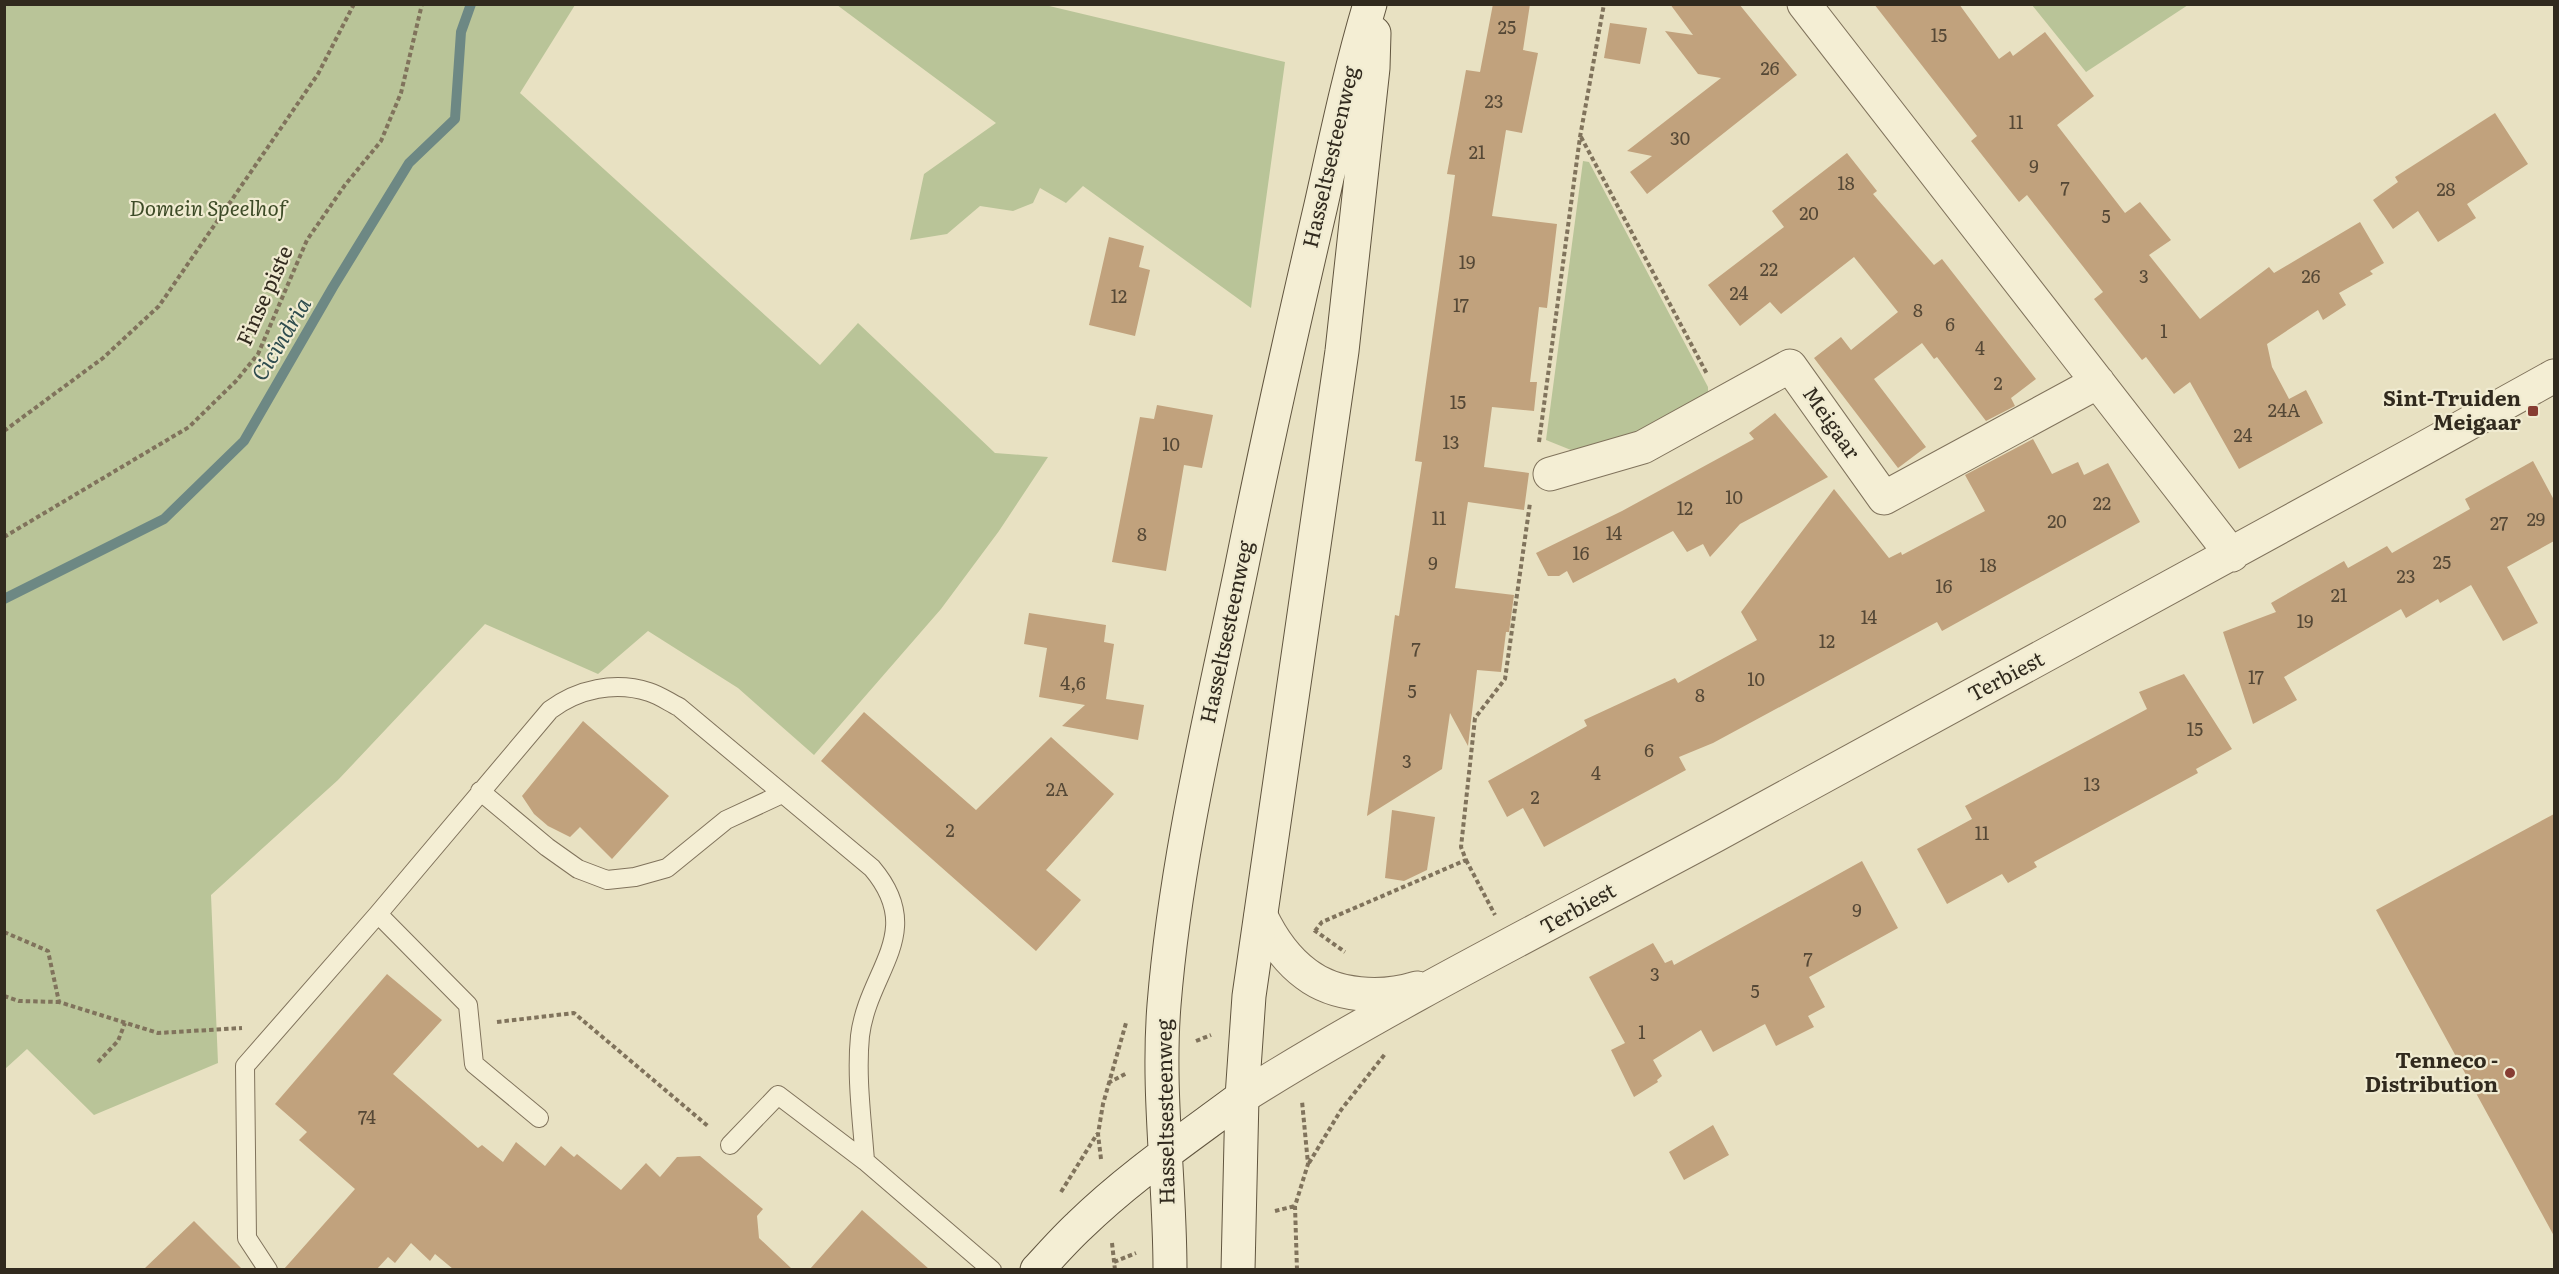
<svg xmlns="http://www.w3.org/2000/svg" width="2559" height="1274" font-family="Literata,serif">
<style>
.green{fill:#b9c498}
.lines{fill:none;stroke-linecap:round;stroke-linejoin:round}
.stream{stroke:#6d8884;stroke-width:10}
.building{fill:#c1a27d}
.lane-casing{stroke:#80735c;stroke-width:20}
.street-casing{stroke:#80735c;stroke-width:35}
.secondary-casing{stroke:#61553f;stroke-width:35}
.path{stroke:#80735c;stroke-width:4;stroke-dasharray:4.5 3;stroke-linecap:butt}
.lane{stroke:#f4eed4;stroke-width:18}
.street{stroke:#f4eed4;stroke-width:33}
.secondary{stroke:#f4eed4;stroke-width:33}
.poi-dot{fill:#873d33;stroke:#f0ebd1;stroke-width:2}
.labels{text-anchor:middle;stroke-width:4.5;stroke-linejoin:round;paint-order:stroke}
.number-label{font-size:18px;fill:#554836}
.street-label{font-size:21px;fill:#312a1e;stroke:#f0ebd1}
.park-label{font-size:21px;font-style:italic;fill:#3d4b27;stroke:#f0ebd1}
.poi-label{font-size:21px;font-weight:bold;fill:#312a1e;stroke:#f0ebd1;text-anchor:end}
.water-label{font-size:22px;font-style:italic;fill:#2f4d4f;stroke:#f0ebd1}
</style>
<rect width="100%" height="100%" fill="#e8e1c2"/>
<!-- green -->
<path class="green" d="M 4,5 L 575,5 L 520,93 L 820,365 L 858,323 L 995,453 L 1048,457 L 999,531 L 941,609 L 814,755 L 738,688 L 648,631 L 598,674 L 485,624 L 338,780 L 211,895 L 218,1063 L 94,1115 L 27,1049 L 5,1069 Z
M 837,5 L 1045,5 L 1285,62 L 1251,308 L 1083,186 L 1066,203 L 1040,188 L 1033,203 L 1013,211 L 980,206 L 947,234 L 910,240 L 924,174 L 996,123 Z
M 2032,5 L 2188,5 L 2086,72 Z
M 1583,161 L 1589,162 L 1708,387 L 1708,400 L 1641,435 L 1571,450 L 1546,440 Z"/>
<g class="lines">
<!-- stream -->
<path class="stream" d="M 4,599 L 164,519 L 244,441 L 333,287 L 409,163 L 455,119 L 461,32 L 471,4"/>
</g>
<!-- building -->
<path class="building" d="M 1493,4 L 1530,4 L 1523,50 L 1538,53 L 1522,133 L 1506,130 L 1492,216 L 1557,224 L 1547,308 L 1539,307 L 1530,382 L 1537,382 L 1534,411 L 1492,407 L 1484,467 L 1529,473 L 1524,510 L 1468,502 L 1455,588 L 1514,595 L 1509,632 L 1506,632 L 1501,672 L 1477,670 L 1468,746 L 1450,713 L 1442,769 L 1367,816 L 1395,615 L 1399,616 L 1422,462 L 1415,461 L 1455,175 L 1447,174 L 1466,70 L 1480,72 Z
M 1670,4 L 1739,4 L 1797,75 L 1647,194 L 1630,172 L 1652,156 L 1627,151 L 1721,78 L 1698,74 L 1665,31 L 1693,35 Z
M 1874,4 L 1959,4 L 1999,59 L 2010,51 L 2013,56 L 2045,32 L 2094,96 L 2057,125 L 2125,213 L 2140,202 L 2171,240 L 2149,255 L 2200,319 L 2269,267 L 2274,273 L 2360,222 L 2384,263 L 2370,271 L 2373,274 L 2339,293 L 2346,305 L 2323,320 L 2318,310 L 2267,344 L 2272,367 L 2289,399 L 2306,390 L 2323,423 L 2239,469 L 2190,382 L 2174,394 L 2146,357 L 2142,360 L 2094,299 L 2103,292 L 2027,195 L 2019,202 L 1971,141 L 1977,136 Z
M 1610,23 L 1647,28 L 1640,64 L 1604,58 Z
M 2495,113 L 2528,164 L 2467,204 L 2476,218 L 2438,242 L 2418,211 L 2393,229 L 2373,200 L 2398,182 L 2395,177 Z
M 1847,153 L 1877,191 L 1873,194 L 1934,265 L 1942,259 L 2036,379 L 2011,398 L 2015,406 L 1986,421 L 1937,357 L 1934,359 L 1922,343 L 1874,379 L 1926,447 L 1898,468 L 1814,358 L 1841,337 L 1851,350 L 1898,312 L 1854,257 L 1781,314 L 1770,302 L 1740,326 L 1708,285 L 1784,227 L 1772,211 Z
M 1109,237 L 1144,246 L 1139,267 L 1150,270 L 1135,336 L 1089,325 Z
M 1157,405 L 1213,415 L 1202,468 L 1184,465 L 1166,571 L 1112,562 L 1140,417 L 1154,419 Z
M 1775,413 L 1828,477 L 1740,524 L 1710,557 L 1703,544 L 1687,552 L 1673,531 L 1573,583 L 1567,571 L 1559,576 L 1548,576 L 1536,553 L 1622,511 L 1754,439 L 1749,433 Z
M 2033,439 L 2052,474 L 2078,462 L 2084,475 L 2108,463 L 2140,522 L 1942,631 L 1937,622 L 1713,743 L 1679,757 L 1686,770 L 1544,847 L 1523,808 L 1507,817 L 1488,781 L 1587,726 L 1584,720 L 1675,678 L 1678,683 L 1757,640 L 1741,612 L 1834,489 L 1889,558 L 1901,552 L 1902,555 L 1985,511 L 1965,475 Z
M 2533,461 L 2554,500 L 2554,541 L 2507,567 L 2538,623 L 2503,641 L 2471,585 L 2440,603 L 2438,599 L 2406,618 L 2401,609 L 2284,677 L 2297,700 L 2253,724 L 2223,632 L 2276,612 L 2271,603 L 2344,561 L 2348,568 L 2387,546 L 2392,553 L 2470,509 L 2465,499 Z
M 1029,613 L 1106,625 L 1104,642 L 1114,644 L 1106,699 L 1144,705 L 1138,740 L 1062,726 L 1085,705 L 1039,697 L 1047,648 L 1024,644 Z
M 2184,674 L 2232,749 L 2196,769 L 2198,773 L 2034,862 L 2037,867 L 2008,883 L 2002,874 L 1947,904 L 1917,849 L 1972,819 L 1965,806 L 2147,709 L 2139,692 Z
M 864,712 L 976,810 L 1051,737 L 1114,794 L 1046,870 L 1081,900 L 1036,951 L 821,761 Z
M 583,721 L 669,796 L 612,859 L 580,827 L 570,837 L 548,826 L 534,814 L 522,796 Z
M 1392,810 L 1435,817 L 1427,870 L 1404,881 L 1385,878 Z
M 2554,814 L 2554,1236 L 2376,910 Z
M 1862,861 L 1898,928 L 1809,977 L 1825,1007 L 1808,1016 L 1814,1027 L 1776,1046 L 1765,1024 L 1713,1052 L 1701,1030 L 1653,1060 L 1662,1076 L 1657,1080 L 1658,1082 L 1634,1097 L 1611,1050 L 1625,1043 L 1589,977 L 1653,943 L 1665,963 L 1672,960 L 1674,965 Z
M 387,974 L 442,1020 L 393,1074 L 478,1148 L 482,1145 L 503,1162 L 516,1142 L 545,1166 L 561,1146 L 574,1157 L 577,1154 L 621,1190 L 646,1163 L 660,1177 L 677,1157 L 700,1156 L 763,1209 L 757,1216 L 759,1238 L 792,1269 L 453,1269 L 435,1254 L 430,1261 L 411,1243 L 395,1263 L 388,1257 L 377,1269 L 284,1269 L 355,1189 L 299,1140 L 307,1132 L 275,1104 Z
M 1713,1125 L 1729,1155 L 1684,1180 L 1669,1152 Z
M 862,1210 L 929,1269 L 810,1269 Z
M 194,1221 L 242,1269 L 144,1269 Z"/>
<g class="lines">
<!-- lane casing -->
<g class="lane-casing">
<path id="lane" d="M 480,791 L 547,847 L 578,869 L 607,880 L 635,877 L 667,868 L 726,820 L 782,794
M 378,914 L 468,1005 L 474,1064 L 539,1118
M 730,1145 L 778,1095 L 865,1161
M 268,1270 L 247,1238 L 245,1066 L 378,914 L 550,710 C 578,689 615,681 649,692 C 659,695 669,702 679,707 L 872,868 C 927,933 868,970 860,1036 C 856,1077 862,1119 865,1161 L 992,1270"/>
</g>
<!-- street casing -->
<g class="street-casing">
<path id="street" d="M 1804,4 L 2232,555
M 1550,474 L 1643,447 L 1790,366 L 1884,498 L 2098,382
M 1261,916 C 1271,937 1287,960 1306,974 C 1336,997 1382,999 1417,988
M 1242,1097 C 1393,1002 1558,920 1716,835 C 1996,682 2276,531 2554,376"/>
</g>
<!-- secondary casing -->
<g class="secondary-casing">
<path id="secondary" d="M 1037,1270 C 1051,1255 1064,1240 1079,1226 C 1128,1178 1187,1138 1242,1097
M 1170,1270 C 1170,1181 1157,1093 1164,1005 C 1176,856 1212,711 1242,565 C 1266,445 1293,325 1321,205 C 1336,138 1350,71 1370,4
M 1238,1270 L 1242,1097 L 1249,996 L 1342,351 L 1373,68 L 1374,33"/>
</g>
<!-- path -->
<path class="path" d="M 1581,137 L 1707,374
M 4,431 L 103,358 L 159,306 L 318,74 L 354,4
M 1539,442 L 1580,137 L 1604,4
M 4,537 L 189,427 L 236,381 L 258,354 L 307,240 L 345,185 L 381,141 L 401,93 L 422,4
M 1466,860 L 1495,915
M 1314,930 L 1345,952
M 1315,931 L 1322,922 L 1466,860 L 1461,847 L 1475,718 L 1505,679 L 1530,503
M 4,932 L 48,951 L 59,1002 L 158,1033 L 242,1028
M 4,996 L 19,1001 L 59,1002
M 497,1022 L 574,1013 L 709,1127
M 1196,1041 L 1211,1035
M 98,1062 L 118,1041 L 125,1023
M 1108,1083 L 1127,1073
M 1101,1159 L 1098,1134 L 1103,1104 L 1126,1023
M 1309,1163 L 1341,1110 L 1385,1054
M 1061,1192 L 1097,1134
M 1275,1211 L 1295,1206
M 1112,1243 L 1115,1270
M 1114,1262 L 1136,1253
M 1297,1270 L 1295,1206 L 1308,1164 L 1302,1101"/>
<!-- lane -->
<use href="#lane" class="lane"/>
<!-- street -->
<use href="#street" class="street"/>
<!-- secondary -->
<use href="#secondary" class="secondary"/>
</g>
<!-- markers -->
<g class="poi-dot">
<rect x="2527" y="405" width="12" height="12" rx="3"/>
<circle cx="2510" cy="1073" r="6"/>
</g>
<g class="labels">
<!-- number labels -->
<g class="number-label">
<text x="1507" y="34">25</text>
<text x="1939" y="42">15</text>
<text x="1770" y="75">26</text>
<text x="1494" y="108">23</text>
<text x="2016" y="129">11</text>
<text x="1680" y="145">30</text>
<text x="1477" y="159">21</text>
<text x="2034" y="173">9</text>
<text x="1846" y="190">18</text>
<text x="2065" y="195">7</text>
<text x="2446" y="196">28</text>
<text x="1809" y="220">20</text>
<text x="2106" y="223">5</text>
<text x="1467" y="269">19</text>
<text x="1769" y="276">22</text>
<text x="2144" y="283">3</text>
<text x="2311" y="283">26</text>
<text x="1739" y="300">24</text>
<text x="1119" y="303">12</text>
<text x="1461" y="312">17</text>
<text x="1918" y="317">8</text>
<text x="1950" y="331">6</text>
<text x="2164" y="338">1</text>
<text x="1980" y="355">4</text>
<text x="1998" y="390">2</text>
<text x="1458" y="409">15</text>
<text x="2284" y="417">24A</text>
<text x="2243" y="442">24</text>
<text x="1451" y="449">13</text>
<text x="1171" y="451">10</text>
<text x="1734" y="504">10</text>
<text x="2102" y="510">22</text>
<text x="1685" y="515">12</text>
<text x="1439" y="525">11</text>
<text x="2536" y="526">29</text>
<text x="2057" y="528">20</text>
<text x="2499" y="530">27</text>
<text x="1614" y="540">14</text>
<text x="1142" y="541">8</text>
<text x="1581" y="560">16</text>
<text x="2442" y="569">25</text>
<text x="1433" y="570">9</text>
<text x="1988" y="572">18</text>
<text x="2406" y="583">23</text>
<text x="1944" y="593">16</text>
<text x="2339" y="602">21</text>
<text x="1869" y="624">14</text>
<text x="2305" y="628">19</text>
<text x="1827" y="648">12</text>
<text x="1416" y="656">7</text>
<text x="2256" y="684">17</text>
<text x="1756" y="686">10</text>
<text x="1073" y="690">4,6</text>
<text x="1412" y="698">5</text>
<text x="1700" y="702">8</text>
<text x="2195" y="736">15</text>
<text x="1649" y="757">6</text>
<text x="1407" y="768">3</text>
<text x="1596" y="780">4</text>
<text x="2092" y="791">13</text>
<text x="1057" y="796">2A</text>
<text x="1535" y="804">2</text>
<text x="950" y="837">2</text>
<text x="1982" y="840">11</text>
<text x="1857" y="917">9</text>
<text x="1808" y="966">7</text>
<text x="1655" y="981">3</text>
<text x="1755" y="998">5</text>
<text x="1642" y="1039">1</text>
<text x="367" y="1124">74</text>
</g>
<!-- street labels -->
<g class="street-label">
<text transform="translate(1331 157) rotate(-77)" y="7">Hasseltsesteenweg</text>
<text transform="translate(265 296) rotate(-66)" y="7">Finse piste</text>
<text transform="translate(1831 423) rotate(55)" y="7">Meigaar</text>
<text transform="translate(1227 632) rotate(-78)" y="7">Hasseltsesteenweg</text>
<text transform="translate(2006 677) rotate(-28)" y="7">Terbiest</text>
<text transform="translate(1578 909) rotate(-29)" y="7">Terbiest</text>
<text transform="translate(1166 1112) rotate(-91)" y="7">Hasseltsesteenweg</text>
</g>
<!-- park labels -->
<g class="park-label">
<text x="208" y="216">Domein Speelhof</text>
</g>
<!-- poi labels -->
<g class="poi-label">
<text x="2521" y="406">Sint-Truiden<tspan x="2521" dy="24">Meigaar</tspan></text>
<text x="2498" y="1068">Tenneco -<tspan x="2498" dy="24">Distribution</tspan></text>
</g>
<!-- water labels -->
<g class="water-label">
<text transform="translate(281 339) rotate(-59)" y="8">Cicindria</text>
</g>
</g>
<!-- border -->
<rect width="2559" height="1274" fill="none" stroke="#312a1e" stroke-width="12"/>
</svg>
